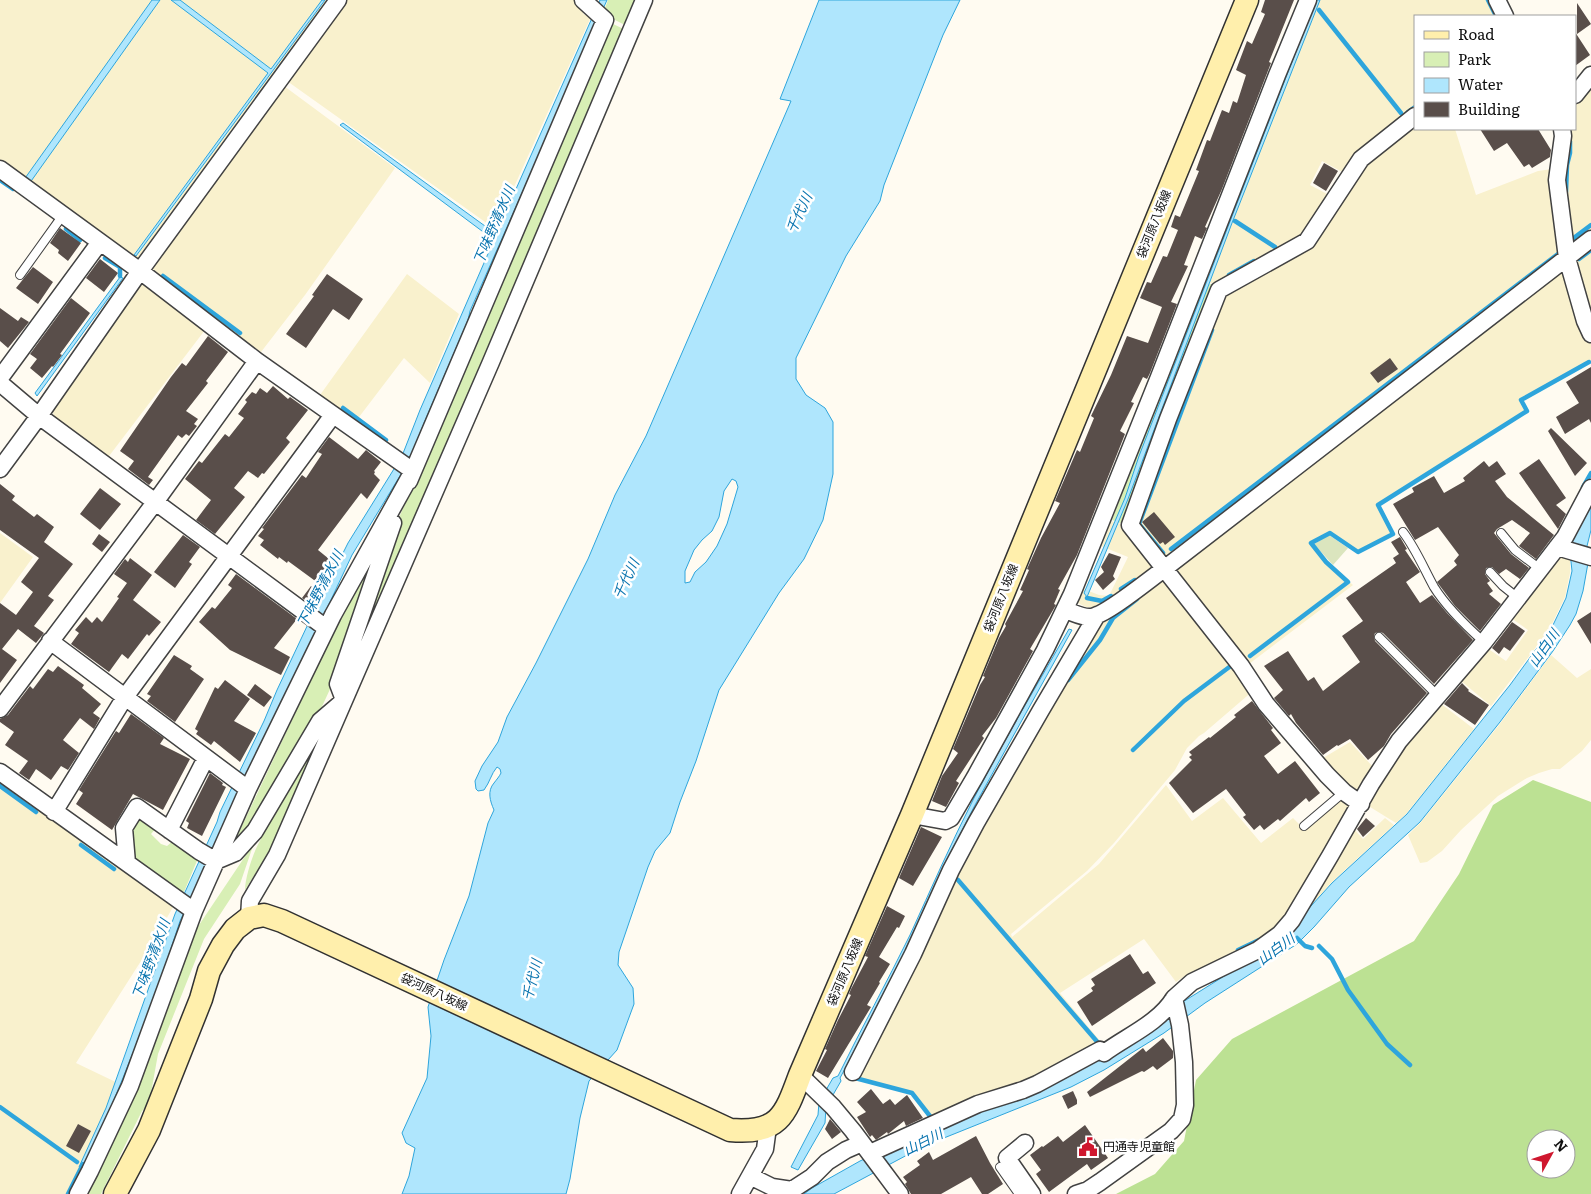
<svg xmlns="http://www.w3.org/2000/svg" width="1591" height="1194" font-family="Literata,'Noto Sans JP',serif">
<style>
.farmland{fill:#f9f1cd}
.green{fill:#d8efb5}
.forest{fill:#bce193;fill-rule:evenodd}
.cemetery{fill:#dbe5be}
.water{fill:#afe6fd;stroke:#2ea5dc;fill-rule:evenodd}
.lines{fill:none;stroke-linecap:round;stroke-linejoin:round}
.stream{stroke:#2ea5dc;stroke-width:4.5}
.building{fill:#594e4a}
.service-casing{stroke:#424242;stroke-width:10}
.minor-casing{stroke:#424242;stroke-width:19}
.secondary-casing{stroke:#313131;stroke-width:25}
.service{stroke:#fff;stroke-width:8}
.minor{stroke:#fff;stroke-width:16}
.secondary{stroke:#ffefac;stroke-width:22}
.labels{text-anchor:middle;stroke-width:5;stroke-linejoin:round;paint-order:stroke}
.street-label{font-size:12px;fill:#0f0f0f;stroke:#fff}
.poi-label{font-size:12px;fill:#0f0f0f;stroke:#fff;text-anchor:start}
.water-label{font-size:14px;font-style:italic;fill:#0974af;stroke:#fff}
</style>
<rect width="100%" height="100%" fill="#fffbf1"/>
<!-- farmland -->
<path class="farmland" d="M 0,0 L 334,0 L 142,264 L 0,164 Z
M 347,0 L 574,0 L 585,9 L 583,14 L 591,17 L 495,229 L 287,81 Z
M 1313,0 L 1492,0 L 1500,16 L 1415,16 L 1415,110 L 1346,174 L 1322,161 L 1310,185 L 1331,196 L 1304,236 L 1218,285 L 1202,280 Z
M 1591,80 L 1591,230 L 1571,244 L 1564,174 L 1566,129 L 1575,129 L 1575,98 Z
M 284,86 L 395,168 L 305,295 L 261,352 L 160,279 L 151,266 Z
M 1415,123 L 1415,129 L 1455,129 L 1476,195 L 1538,171 L 1552,169 L 1561,254 L 1166,558 L 1136,524 L 1222,295 L 1308,246 L 1365,162 Z
M 1591,245 L 1591,319 L 1572,259 Z
M 1560,272 L 1566,276 L 1582,325 L 1591,344 L 1591,362 L 1523,401 L 1528,411 L 1380,505 L 1395,535 L 1358,553 L 1330,534 L 1313,543 L 1327,562 L 1353,585 L 1249,664 L 1173,571 Z
M 407,274 L 459,314 L 430,383 L 404,358 L 356,421 L 320,395 Z
M 144,281 L 205,330 L 106,460 L 54,419 L 52,404 L 138,285 Z
M 1111,521 L 1127,526 L 1155,567 L 1117,596 L 1095,607 L 1086,607 L 1074,601 L 1081,588 L 1099,595 L 1109,596 L 1128,557 L 1101,546 Z
M 0,533 L 33,557 L 0,603 Z
M 1563,552 L 1570,555 L 1570,573 L 1565,597 L 1549,630 L 1491,706 L 1460,680 L 1487,648 L 1506,661 L 1528,630 L 1511,618 Z
M 1161,577 L 1254,690 L 1204,733 L 1199,736 L 1187,748 L 1175,770 L 1114,843 L 1087,871 L 1011,934 L 1012,937 L 1099,864 L 1166,785 L 1192,821 L 1223,798 L 1261,843 L 1293,818 L 1304,829 L 1343,795 L 1357,805 L 1291,913 L 1260,942 L 1192,974 L 1183,977 L 1176,982 L 1144,939 L 1060,993 L 1106,1048 L 935,1120 L 913,1092 L 854,1076 L 961,859 L 1103,620 Z
M 1551,655 L 1577,678 L 1591,669 L 1591,740 L 1582,751 L 1560,769 L 1552,769 L 1539,773 L 1527,778 L 1498,796 L 1461,830 L 1442,851 L 1427,862 L 1420,863 L 1408,835 L 1421,822 L 1499,725 Z
M 1440,703 L 1474,729 L 1406,814 L 1396,823 L 1370,807 L 1368,803 L 1388,766 Z
M 1350,742 L 1374,768 L 1359,796 L 1318,761 Z
M 0,780 L 164,899 L 173,907 L 155,939 L 76,1063 L 124,1086 L 79,1178 L 75,1177 L 71,1184 L 75,1187 L 74,1194 L 0,1194 Z
M 1385,818 L 1394,825 L 1331,883 L 1304,914 L 1354,829 L 1363,839 Z"/>
<!-- green -->
<path class="green" d="M 608,0 L 640,0 L 629,27 L 615,20 L 605,8 Z
M 613,24 L 628,31 L 357,653 L 396,525 L 419,470 Z
M 1201,281 L 1217,286 L 1126,525 L 1112,520 Z
M 383,534 L 331,687 L 319,713 L 251,826 L 233,845 L 367,561 Z
M 328,720 L 281,833 L 245,890 C 245,877 254,850 261,839 L 257,836 Z
M 136,816 L 157,827 L 151,834 L 161,844 L 167,846 L 174,840 L 199,856 L 184,892 L 171,886 L 130,855 L 127,831 Z
M 254,843 L 240,884 L 204,939 L 158,1054 L 149,1104 L 142,1111 L 101,1194 L 83,1194 L 197,928 Z"/>
<!-- forest -->
<path class="forest" d="M 1533,780 L 1591,802 L 1591,1194 L 1116,1194 L 1155,1174 L 1184,1141 L 1196,1080 L 1232,1039 L 1414,941 L 1459,874 L 1493,805 ZM 1536,1139 L 1566,1139 L 1566,1169 L 1536,1169 Z"/>
<!-- cemetery -->
<path class="cemetery" d="M 1329,535 L 1348,548 L 1333,565 L 1314,544 Z"/>
<!-- water -->
<path class="water" d="M 152,0 L 160,0 L 29,184 L 23,181 Z
M 171,0 L 180,0 L 271,69 L 322,0 L 325,0 L 136,256 L 134,255 L 268,73 Z
M 600,0 L 607,0 L 470,311 L 468,320 L 424,423 L 409,461 L 352,555 L 180,921 C 153,1006 120,1088 84,1170 L 79,1167 L 106,1108 L 175,914 L 217,822 L 220,812 L 264,721 L 277,690 L 317,605 L 348,543 L 402,456 L 420,410 L 494,240 L 340,125 L 343,123 L 496,234 Z
M 819,0 L 960,0 L 943,35 L 884,185 L 880,201 L 846,256 L 796,358 L 796,379 L 806,395 L 825,408 L 833,422 L 833,474 L 823,520 L 804,559 L 779,593 L 719,690 L 696,761 L 680,802 L 670,833 L 655,851 L 648,867 L 619,952 L 618,965 L 633,988 L 634,1004 L 617,1050 L 589,1081 L 580,1118 L 570,1179 L 566,1194 L 402,1194 L 409,1176 L 415,1148 L 406,1143 L 402,1133 L 427,1078 L 431,1036 L 428,1007 L 444,960 L 469,896 L 488,823 L 494,810 C 490,801 487,791 494,783 C 497,779 499,777 501,773 L 500,769 L 497,767 C 491,774 490,782 484,790 L 478,791 L 476,789 L 475,781 L 482,766 L 498,742 L 507,717 L 536,663 L 588,559 L 615,495 L 646,436 L 791,101 L 780,99 ZM 732,479 L 736,481 L 738,487 L 727,524 L 717,546 L 706,562 L 695,572 L 690,582 L 685,583 L 685,571 L 694,550 L 702,540 L 712,531 L 719,517 L 724,491 Z
M 1316,0 L 1320,0 L 1232,223 L 1128,499 L 1087,597 L 1084,593 L 1125,498 L 1139,456 Z
M 120,277 L 123,278 L 37,396 L 35,393 Z
M 1591,500 L 1591,530 L 1587,546 L 1588,563 L 1583,591 L 1576,614 L 1570,625 L 1553,651 L 1500,722 L 1420,822 L 1349,887 L 1314,927 L 1297,944 L 1205,1003 L 1164,1033 L 1104,1070 L 1071,1087 L 924,1146 L 834,1194 L 804,1194 L 812,1188 L 860,1161 L 927,1130 L 981,1107 L 1170,1010 L 1261,953 L 1301,917 L 1332,883 L 1407,814 L 1510,685 L 1542,641 L 1553,625 L 1566,598 L 1572,571 L 1569,543 Z
M 1069,629 L 1072,630 L 975,805 L 952,850 L 902,957 L 848,1063 L 840,1078 L 841,1081 L 826,1107 L 825,1123 L 798,1170 L 791,1167 L 818,1115 L 819,1102 L 833,1078 L 838,1076 C 861,1029 887,982 910,935 C 931,889 951,843 974,798 C 1004,740 1037,685 1069,629 Z"/>
<g class="lines">
<!-- stream -->
<path class="stream" d="M 1488,0 L 1496,16
M 1319,10 L 1401,113
M 1408,112 L 1415,107
M 0,180 L 13,189
M 1566,192 L 1567,165 L 1570,153 L 1570,141
M 1235,221 L 1275,247
M 66,229 L 80,240
M 1571,240 L 1591,225
M 105,258 L 120,267 L 120,276
M 1579,259 L 1591,250
M 1229,275 L 1254,261
M 163,276 L 240,333
M 343,408 L 386,440
M 1583,487 L 1591,473
M 1171,549 L 1558,254
M 1163,553 L 1139,524 L 1212,330
M 1121,589 L 1135,580
M 1087,598 L 1102,601 L 1111,596
M 1250,656 L 1348,582 L 1326,562 L 1311,543 L 1330,533 L 1358,552 L 1393,534 L 1378,505 L 1527,411 L 1521,400 L 1589,362
M 1068,680 L 1100,640 L 1113,618 L 1137,599
M 1133,750 L 1184,701 L 1232,665
M 0,786 L 36,812
M 81,845 L 114,869
M 958,880 L 1100,1045
M 1297,938 L 1305,946 L 1312,948
M 1319,946 L 1332,959 L 1348,990 L 1387,1044 L 1410,1065
M 1238,950 L 1259,940
M 855,1078 L 912,1093 L 933,1120
M 0,1107 L 77,1162
M 68,1194 L 83,1164"/>
</g>
<!-- building -->
<path class="building" d="M 1265,0 L 1294,0 L 1269,62 L 1271,63 L 1222,189 L 1205,227 L 1207,228 L 1202,239 L 1195,236 L 1184,265 L 1188,266 L 1171,302 L 1177,304 L 1150,373 L 1147,379 L 1143,377 L 1131,402 L 1134,403 L 1120,431 L 1125,434 L 1077,555 L 1058,589 L 1060,590 L 1054,604 L 1056,605 L 1030,649 L 1033,651 L 996,718 L 982,736 L 984,738 L 956,781 L 959,783 L 946,807 L 932,801 L 942,776 L 958,753 L 953,749 L 980,685 L 985,677 L 983,676 L 999,638 L 1006,626 L 1005,624 L 1023,591 L 1020,590 L 1029,570 L 1027,569 L 1041,538 L 1060,503 L 1055,501 L 1077,450 L 1080,452 L 1094,418 L 1091,416 L 1111,375 L 1127,336 L 1148,343 L 1162,307 L 1140,298 L 1147,282 L 1151,283 L 1163,256 L 1167,257 L 1178,230 L 1171,227 L 1175,215 L 1180,217 L 1199,171 L 1196,170 L 1207,140 L 1210,141 L 1222,110 L 1229,113 L 1233,101 L 1237,103 L 1246,75 L 1236,70 L 1247,41 L 1252,44 L 1265,14 L 1261,12 Z
M 1577,3 L 1591,24 L 1577,34 Z
M 1575,32 L 1590,55 L 1575,66 Z
M 1480,129 L 1538,129 L 1551,150 L 1550,157 L 1532,168 L 1529,164 L 1524,167 L 1507,143 L 1494,151 Z
M 1324,163 L 1338,171 L 1326,191 L 1313,183 Z
M 60,228 L 81,243 L 68,261 L 58,253 L 59,250 L 50,243 Z
M 100,259 L 118,273 L 104,292 L 86,278 Z
M 33,267 L 53,282 L 38,304 L 16,288 Z
M 327,274 L 363,299 L 349,320 L 333,309 L 306,348 L 286,334 L 314,296 L 312,295 Z
M 71,298 L 90,313 L 60,354 L 62,355 L 53,367 L 52,366 L 42,378 L 30,368 L 37,359 L 30,354 Z
M 0,308 L 18,321 L 21,317 L 29,322 L 8,348 L 0,341 Z
M 208,336 L 228,352 L 206,381 L 208,383 L 186,411 L 198,419 L 194,424 L 197,426 L 189,436 L 186,434 L 182,438 L 178,435 L 148,477 L 153,480 L 149,485 L 128,469 L 134,461 L 120,451 L 171,377 L 182,363 L 186,366 Z
M 1390,358 L 1398,369 L 1378,383 L 1370,373 Z
M 1591,367 L 1591,423 L 1589,419 L 1565,434 L 1556,417 L 1579,403 L 1566,382 Z
M 273,386 L 288,399 L 290,397 L 308,410 L 286,438 L 290,442 L 264,474 L 262,473 L 258,478 L 248,471 L 234,488 L 245,497 L 215,534 L 196,520 L 211,500 L 185,479 L 199,461 L 202,463 L 225,434 L 229,437 L 244,418 L 238,414 L 247,402 L 245,400 L 252,392 L 256,394 L 260,388 L 267,393 Z
M 1551,428 L 1587,463 L 1575,476 L 1548,431 Z
M 329,437 L 358,459 L 366,450 L 381,462 L 374,471 L 375,472 L 374,474 L 380,480 L 367,499 L 361,493 L 318,550 L 334,563 L 318,583 L 288,561 L 287,563 L 279,557 L 278,559 L 260,545 L 264,540 L 258,536 L 264,529 L 262,528 L 302,475 L 306,478 L 322,454 L 318,452 Z
M 1539,459 L 1566,498 L 1556,505 L 1566,514 L 1558,529 L 1519,473 Z
M 1484,461 L 1489,467 L 1497,461 L 1506,474 L 1495,481 L 1507,497 L 1554,535 L 1536,559 L 1519,546 L 1530,533 L 1512,520 L 1497,529 L 1494,533 L 1511,554 L 1529,568 L 1520,579 L 1506,569 L 1499,574 L 1492,567 L 1486,568 L 1485,574 L 1490,581 L 1487,583 L 1493,591 L 1489,594 L 1501,604 L 1480,631 L 1455,606 L 1437,582 L 1457,565 L 1454,561 L 1459,555 L 1438,527 L 1415,540 L 1393,504 L 1414,492 L 1412,488 L 1434,476 L 1444,493 L 1465,481 L 1463,478 Z
M 0,484 L 15,496 L 12,500 L 34,517 L 37,514 L 54,527 L 44,542 L 73,564 L 48,596 L 54,600 L 34,626 L 44,633 L 36,643 L 18,629 L 2,649 L 17,660 L 0,683 L 0,603 L 16,615 L 33,592 L 21,582 L 39,558 L 0,530 Z
M 100,488 L 121,504 L 100,530 L 80,514 Z
M 1154,512 L 1175,537 L 1165,545 L 1163,542 L 1160,544 L 1142,522 Z
M 99,534 L 110,542 L 102,552 L 92,544 Z
M 183,535 L 200,547 L 189,562 L 192,564 L 175,588 L 154,572 Z
M 1400,537 L 1407,549 L 1405,550 L 1420,572 L 1406,582 L 1420,603 L 1432,595 L 1447,613 L 1473,640 L 1434,684 L 1383,633 L 1380,632 L 1375,633 L 1374,636 L 1375,641 L 1427,693 L 1391,734 L 1384,746 L 1368,760 L 1350,739 L 1338,746 L 1337,745 L 1323,755 L 1296,723 L 1291,714 L 1289,716 L 1274,698 L 1283,690 L 1264,666 L 1288,651 L 1308,681 L 1314,677 L 1323,691 L 1360,662 L 1342,636 L 1363,621 L 1346,598 L 1396,563 L 1393,558 L 1399,554 L 1391,542 Z
M 1109,553 L 1121,557 L 1113,576 L 1115,579 L 1103,590 L 1095,580 L 1104,572 L 1101,567 Z
M 130,558 L 152,575 L 133,600 L 161,622 L 149,636 L 147,634 L 128,659 L 122,654 L 109,672 L 71,644 L 79,633 L 75,630 L 86,617 L 92,623 L 97,617 L 102,622 L 119,598 L 117,597 L 127,583 L 114,574 L 125,559 L 128,562 Z
M 236,574 L 297,619 L 274,648 L 290,657 L 281,675 L 230,650 L 199,622 L 212,607 L 215,609 L 232,588 L 228,585 Z
M 311,586 L 321,594 L 312,605 L 302,598 Z
M 1591,612 L 1591,644 L 1577,621 Z
M 1512,622 L 1525,631 L 1510,651 L 1504,647 L 1499,654 L 1492,648 Z
M 174,655 L 192,666 L 190,669 L 204,679 L 175,722 L 147,701 L 151,696 L 147,694 Z
M 58,666 L 84,685 L 82,688 L 101,704 L 93,713 L 100,718 L 94,729 L 80,718 L 63,740 L 79,753 L 68,770 L 61,766 L 51,780 L 36,769 L 29,780 L 19,773 L 28,761 L 5,745 L 14,732 L 0,722 L 0,719 L 8,715 L 30,686 L 33,689 L 48,669 L 53,672 Z
M 225,680 L 250,699 L 234,721 L 256,733 L 240,762 L 214,741 L 211,745 L 196,734 L 198,731 L 195,729 L 215,687 L 218,689 Z
M 1462,683 L 1469,690 L 1468,691 L 1489,705 L 1475,725 L 1444,704 Z
M 255,684 L 272,697 L 264,707 L 247,695 Z
M 1252,701 L 1273,728 L 1271,730 L 1281,743 L 1264,756 L 1278,774 L 1295,761 L 1320,793 L 1309,802 L 1306,798 L 1280,821 L 1278,819 L 1264,830 L 1260,825 L 1254,830 L 1243,817 L 1246,815 L 1226,789 L 1193,813 L 1169,783 L 1192,760 L 1189,757 L 1192,755 L 1189,752 L 1209,737 L 1210,738 L 1236,717 L 1234,715 Z
M 131,714 L 164,738 L 160,744 L 190,759 L 163,810 L 133,794 L 112,830 L 76,804 L 83,793 L 79,790 L 116,731 L 119,733 Z
M 210,773 L 223,783 L 222,785 L 226,787 L 202,836 L 187,828 L 189,823 L 186,821 Z
M 1366,818 L 1375,826 L 1363,837 L 1357,829 Z
M 921,827 L 942,837 L 913,886 L 899,878 Z
M 887,906 L 905,916 L 899,928 L 897,927 L 879,957 L 890,964 L 879,982 L 880,983 L 867,1005 L 871,1007 L 828,1078 L 816,1071 L 827,1050 L 825,1049 L 838,1020 L 851,995 L 849,994 L 851,989 L 868,957 L 865,956 Z
M 1130,954 L 1143,974 L 1148,971 L 1156,983 L 1092,1026 L 1077,1002 L 1093,991 L 1091,988 L 1095,985 L 1091,979 Z
M 1163,1038 L 1173,1051 L 1173,1058 L 1157,1070 L 1153,1066 L 1144,1072 L 1142,1071 L 1090,1097 L 1087,1092 L 1143,1048 L 1146,1052 Z
M 871,1089 L 883,1104 L 890,1099 L 895,1105 L 907,1095 L 923,1118 L 906,1126 L 904,1121 L 888,1134 L 887,1132 L 876,1140 L 872,1135 L 870,1137 L 857,1117 L 866,1112 L 857,1102 Z
M 1073,1091 L 1077,1100 L 1077,1104 L 1068,1109 L 1062,1096 Z
M 830,1119 L 841,1132 L 832,1139 L 825,1129 Z
M 78,1124 L 91,1131 L 79,1153 L 66,1146 Z
M 1085,1125 L 1108,1158 L 1091,1170 L 1087,1164 L 1049,1192 L 1036,1174 L 1041,1170 L 1030,1155 L 1042,1146 L 1043,1147 L 1058,1136 L 1063,1142 Z
M 976,1136 L 990,1163 L 1003,1184 L 988,1194 L 982,1194 L 971,1177 L 941,1194 L 911,1194 L 905,1184 L 907,1182 L 903,1177 L 920,1165 L 917,1161 L 929,1152 L 933,1160 Z"/>
<g class="lines">
<!-- service casing -->
<g class="service-casing">
<path id="service" d="M 20,275 L 63,215
M 1403,532 C 1416,549 1424,569 1434,587 C 1447,608 1466,626 1484,642
M 1501,533 L 1515,550 L 1540,569
M 1490,572 L 1503,586 L 1518,598
M 1379,637 L 1438,696
M 1304,826 L 1344,792
M 1000,1167 L 1019,1194"/>
</g>
<!-- minor casing -->
<g class="minor-casing">
<path id="minor" d="M 1497,0 L 1505,16
M 1575,95 L 1591,75
M 1562,129 L 1563,136 L 1557,180 L 1567,258 L 1585,321 L 1591,334
M 0,169 L 140,271 L 257,361 L 413,471
M 0,378 L 100,242
M 0,383 L 39,416 L 326,628
M 0,469 L 39,416 L 140,271 L 338,0
M 409,481 L 605,20 L 583,0
M 1557,547 L 1591,557
M 1065,610 C 1072,612 1083,618 1091,617 C 1105,616 1150,579 1164,569 L 1591,239
M 50,641 L 248,789
M 344,700 L 338,684 L 393,523
M 0,709 L 156,501 L 257,361
M 0,772 L 194,911
M 1361,804 L 1344,792 L 1327,775 L 1266,704 L 1241,666 L 1130,525 L 1168,419 L 1219,290 L 1307,241 L 1361,159 L 1415,116
M 54,812 L 125,697 L 333,415
M 912,815 L 945,821 L 951,818 L 975,777 L 1045,650 L 1072,594 L 1159,377 L 1277,75 L 1308,0
M 169,830 L 206,758
M 127,863 L 124,828 L 137,807 L 199,851 L 216,861 L 235,853 L 255,831 L 320,721 L 341,703
M 249,918 L 250,901 L 277,855 L 491,362 L 644,0
M 853,1072 L 913,954 L 951,870 L 976,823 L 1041,710 L 1097,615
M 800,1075 L 833,1107 L 853,1131 L 900,1194
M 1025,1143 L 1007,1158 L 1032,1194
M 870,1153 L 978,1104 L 1023,1090 L 1037,1084 L 1100,1050 L 1104,1053 C 1127,1036 1159,1023 1174,998
M 750,1176 L 772,1187 L 792,1190 L 812,1177 L 827,1162 L 846,1150 L 862,1143
M 78,1194 L 90,1171 L 130,1086 L 194,911 L 248,789 L 333,615 L 413,471
M 740,1194 L 765,1149 L 768,1127
M 1076,1194 L 1088,1190 L 1100,1182 L 1171,1131 L 1182,1119 L 1185,1105 L 1184,1062 L 1180,1025 L 1174,998 L 1192,982 L 1258,950 L 1280,934 L 1292,920 L 1330,856 L 1371,784 L 1399,741 L 1484,642 L 1565,537 L 1591,488"/>
</g>
<!-- secondary casing -->
<g class="secondary-casing">
<path id="secondary" d="M 115,1194 L 149,1130 L 201,999 L 209,971 L 223,945 L 235,929 L 249,918 L 264,915 L 282,921 L 730,1130 C 779,1134 785,1116 800,1075 L 912,815 L 1247,0"/>
</g>
<!-- service -->
<use href="#service" class="service"/>
<!-- minor -->
<use href="#minor" class="minor"/>
<!-- secondary -->
<use href="#secondary" class="secondary"/>
</g>
<!-- icons -->
<defs>
<g id="civic-bare" transform="scale(1.5)"><path d="M-.6-6.5H3V-4.5H.6V-3L4-1V1h2V6H-6V1h2V-1L-.6-3ZM-1.2 2.5V6h2.4V2.5Z" fill="#cf172e" stroke="#fff" stroke-width="2.5" paint-order="stroke"/></g>
</defs>
<g fill-rule="evenodd">
<use href="#civic-bare" x="1088" y="1147"/>
</g>
<g class="labels">
<!-- street labels -->
<g class="street-label">
<text transform="translate(1154 224) rotate(-68)" y="4">袋河原八坂線</text>
<text transform="translate(1001 598) rotate(-68)" y="4">袋河原八坂線</text>
<text transform="translate(845 972) rotate(-67)" y="4">袋河原八坂線</text>
<text transform="translate(434 992) rotate(25)" y="4">袋河原八坂線</text>
</g>
<!-- poi labels -->
<g class="poi-label">
<text x="1103" y="1151">円通寺児童館</text>
</g>
<!-- water labels -->
<g class="water-label">
<text transform="translate(799 213) rotate(-65)" y="5">千代川</text>
<text transform="translate(494 225) rotate(-67)" y="5">下味野清水川</text>
<text transform="translate(626 579) rotate(-65)" y="5">千代川</text>
<text transform="translate(320 589) rotate(-63)" y="5">下味野清水川</text>
<text transform="translate(1544 648) rotate(-55)" y="5">山白川</text>
<text transform="translate(1276 949) rotate(-36)" y="5">山白川</text>
<text transform="translate(151 959) rotate(-70)" y="5">下味野清水川</text>
<text transform="translate(532 980) rotate(-76)" y="5">千代川</text>
<text transform="translate(923 1142) rotate(-27)" y="5">山白川</text>
</g>
</g>
<!-- legend -->
<rect x="1414" y="15" width="162" height="115" fill="#ffffff" stroke="#9f9f9f"/>
<rect x="1424" y="31" width="25" height="8" fill="#ffefac" stroke="#9f9f9f"/>
<text x="1458" y="40" font-size="15" fill="#0f0f0f">Road</text>
<rect x="1424" y="52" width="25" height="15" fill="#d8efb5" stroke="#9f9f9f"/>
<text x="1458" y="65" font-size="15" fill="#0f0f0f">Park</text>
<rect x="1424" y="78" width="25" height="15" fill="#afe6fd" stroke="#9f9f9f"/>
<text x="1458" y="90" font-size="15" fill="#0f0f0f">Water</text>
<rect x="1424" y="102" width="25" height="15" fill="#594e4a" stroke="#9f9f9f"/>
<text x="1458" y="115" font-size="15" fill="#0f0f0f">Building</text>
<!-- north arrow -->
<g transform="translate(1551 1154) rotate(50)"><circle r="24" fill="#ffffff" stroke="#9f9f9f"/>
<path d="M0-4L9 19L0 12L-9 19Z" fill="#cf172e"/>
<text y="-8" font-size="14" font-weight="bold" text-anchor="middle" fill="#0f0f0f">N</text>
</g>
</svg>
